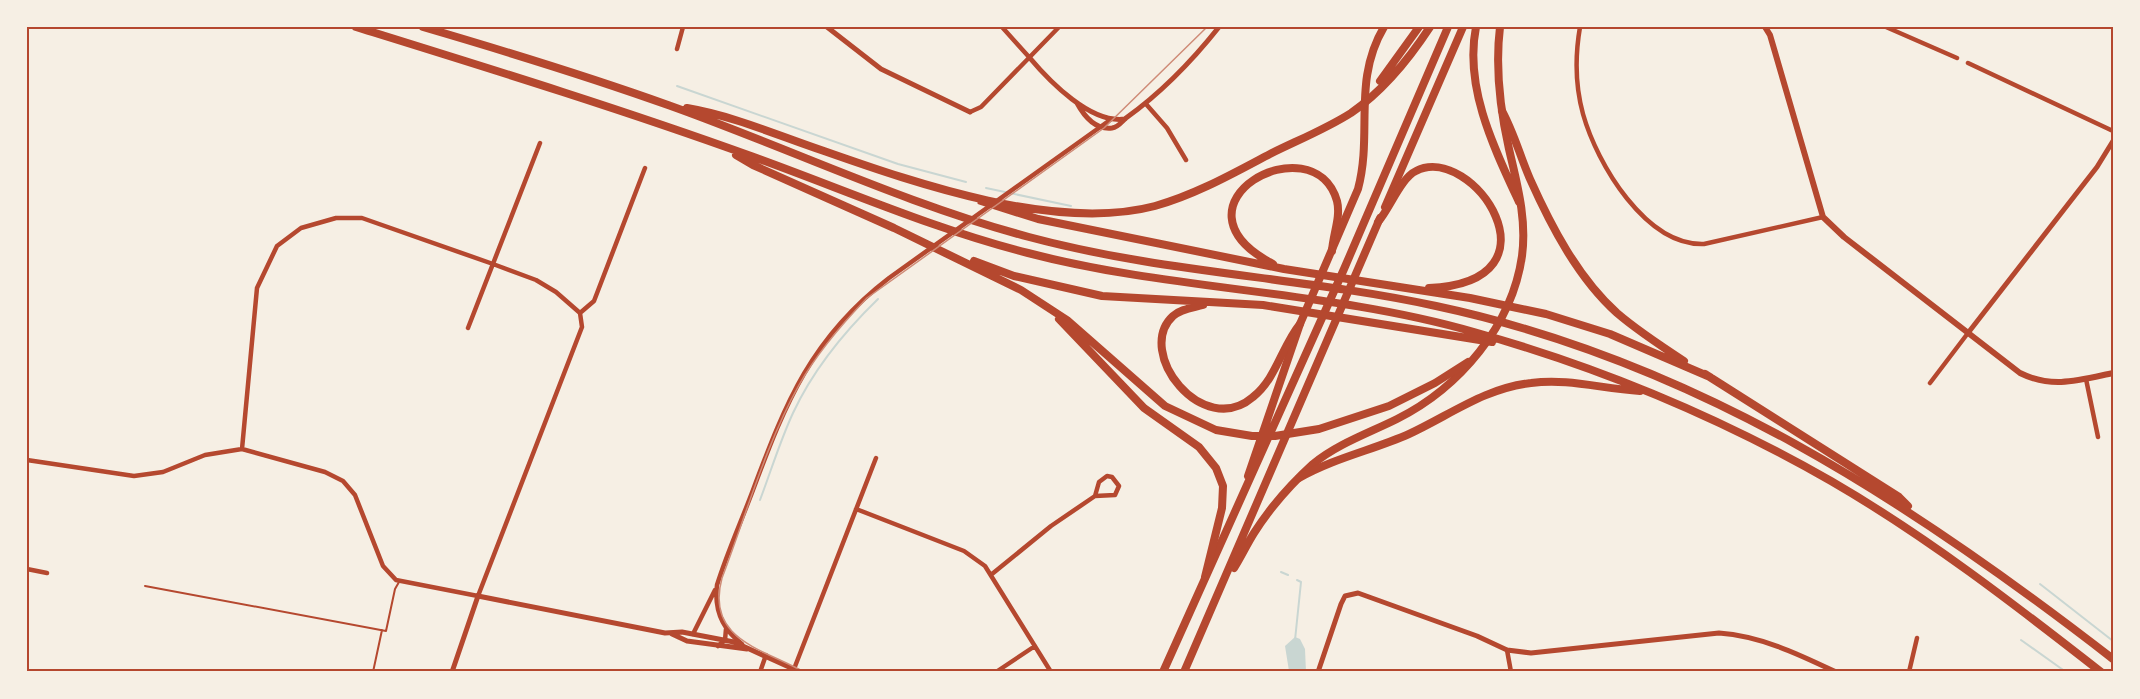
<svg xmlns="http://www.w3.org/2000/svg" width="2140" height="699" font-family="'Times New Roman',serif">
<style>
.water{fill:#c9d6d2}
.lines{fill:none;stroke-linecap:round;stroke-linejoin:round}
.stream{stroke:#c9d6d2;stroke-width:2}
.service{stroke:#b5482f;stroke-width:2}
.minor{stroke:#b5482f;stroke-width:4.5}
.tertiary{stroke:#b5482f;stroke-width:5}
.secondary{stroke:#b5482f;stroke-width:6}
.trunk{stroke:#b5482f;stroke-width:8}
.motorway{stroke:#b5482f;stroke-width:8}
.tram{stroke:#cf8b77;stroke-width:1.5}
.neatline{fill:none;stroke:#b5482f;stroke-width:2}
</style>
<rect width="100%" height="100%" fill="#f6efe4"/>
<!-- water -->
<path class="water" d="M 1295,637 L 1300,639 L 1305,649 L 1306,672 L 1289,671 L 1285,646 Z"/>
<g class="lines">
<!-- stream -->
<path class="stream" d="M 677,86 L 898,164 L 966,182
M 986,188 L 1071,206
M 760,500 C 771,471 780,441 793,413 C 813,370 844,332 878,299
M 1281,572 L 1288,575
M 2040,584 L 2113,641
M 1295,640 L 1301,582 L 1297,580
M 2021,640 L 2066,672"/>
<!-- service -->
<path class="service" d="M 145,586 L 386,631 L 395,589 L 399,582
M 373,672 L 382,630"/>
<!-- minor -->
<path class="minor" d="M 1002,27 L 1029,57
M 1580,27 C 1575,56 1575,85 1583,114 C 1597,164 1646,246 1704,244 L 1823,217
M 1886,27 L 1957,58
M 677,49 L 683,27
M 1968,63 L 2113,131
M 1146,104 L 1167,128 L 1186,160
M 970,112 L 981,107 L 1059,27
M 580,313 L 594,301 L 645,168
M 468,328 L 540,143
M 2086,379 L 2098,437
M 1930,383 L 1968,333
M 27,460 L 134,476 L 163,472 L 205,455 L 242,449 L 325,472 L 343,481 L 355,495 L 383,566 L 396,580 L 478,596 L 582,327 L 580,313 L 556,292 L 536,280 L 493,264 L 362,218 L 336,218 L 301,228 L 277,246 L 257,288 L 242,449
M 856,509 L 964,551 L 985,566 L 1051,672
M 27,569 L 47,573
M 992,574 L 1051,526 L 1095,496 L 1115,495 L 1119,486 L 1112,477 L 1107,476 L 1099,482 L 1095,496
M 693,634 L 715,590
M 742,644 C 722,629 714,609 717,585 C 727,553 741,522 753,490 C 786,402 811,338 889,278 L 1110,120
M 718,646 L 725,640 L 726,629
M 1507,650 L 1511,672
M 794,669 L 876,458
M 760,672 L 766,655
M 996,672 L 1035,646
M 1909,672 L 1917,638"/>
<!-- tertiary -->
<path class="tertiary" d="M 827,27 L 881,69 L 970,112
M 1029,57 C 1050,82 1091,124 1125,119
M 1077,103 C 1084,116 1095,130 1112,128 C 1119,127 1121,122 1126,118 C 1161,93 1192,61 1219,27
M 1968,333 L 2097,167 L 2113,141
M 672,634 L 687,641 L 747,649
M 452,672 L 478,596 L 665,633 L 682,632 L 734,642 L 800,672
M 1318,672 L 1341,604 L 1345,596 L 1358,593 L 1477,636 L 1507,650 L 1531,653 L 1719,633 C 1761,636 1798,654 1836,672"/>
<!-- secondary -->
<path class="secondary" d="M 1765,27 L 1770,35 L 1823,217 L 1844,237 L 2020,373 C 2052,389 2080,380 2113,373"/>
<!-- trunk -->
<path class="trunk" d="M 1476,27 C 1464,87 1494,148 1519,202
M 1385,207 L 1463,27
M 1248,476 L 1300,324 L 1358,189 C 1373,133 1352,81 1384,27
M 1234,568 C 1241,557 1247,544 1254,533 C 1270,508 1291,484 1313,464 C 1337,444 1369,433 1397,419 C 1459,388 1512,326 1522,256 C 1527,219 1517,184 1509,149 C 1500,109 1495,68 1500,27
M 1163,672 L 1344,269 L 1448,27
M 1184,672 L 1380,218"/>
<!-- motorway -->
<path class="motorway" d="M 356,27 C 488,68 621,109 751,156 C 843,189 933,229 1028,253 C 1174,291 1328,290 1474,332 C 1599,367 1719,417 1831,481 C 1926,536 2014,604 2101,672
M 423,27 C 505,51 587,76 668,105 C 789,148 905,204 1029,237 C 1163,273 1302,277 1436,306 C 1694,361 1908,500 2113,659
M 1380,81 L 1419,27
M 687,108 C 734,116 779,136 824,151 C 918,184 1057,232 1155,206 C 1195,195 1234,173 1270,154 C 1296,141 1326,129 1351,113 C 1383,91 1409,59 1430,27
M 1502,111 C 1514,133 1520,156 1530,179 C 1551,226 1578,278 1617,313 C 1638,331 1661,346 1684,361
M 736,155 L 753,165 L 894,228 L 1021,290 L 1067,320 L 1165,406 L 1216,430 L 1252,436 L 1275,436 L 1319,429 L 1389,406 L 1435,383 L 1468,362
M 981,201 L 1038,219 L 1284,269 L 1470,298 L 1546,314 L 1610,334 L 1710,377
M 1378,222 C 1390,208 1401,178 1416,171 C 1472,142 1568,282 1429,288
M 974,261 L 1014,276 L 1102,296 L 1263,305 L 1492,342
M 1273,264 C 1159,204 1314,121 1337,201 C 1341,217 1333,234 1332,251
M 1203,305 C 1192,308 1181,309 1173,316 C 1134,352 1203,440 1253,397 C 1276,379 1282,346 1300,324
M 1059,319 L 1144,408 L 1199,447 L 1216,468 L 1223,486 L 1222,508 L 1205,577
M 1705,374 L 1899,497 L 1908,506
M 1299,478 C 1334,458 1373,450 1409,434 C 1450,415 1485,388 1531,383 C 1569,378 1602,389 1640,391"/>
<!-- tram -->
<path class="tram" d="M 804,672 C 764,649 705,640 722,578 C 746,515 766,444 799,385 C 817,353 841,325 867,298 L 1104,128 L 1207,27"/>
</g>
<!-- border -->
<rect width="2140" height="699" fill="none" stroke="#f6efe4" stroke-width="57"/>
<rect x="28" y="28" width="2084" height="642" class="neatline"/>
</svg>
